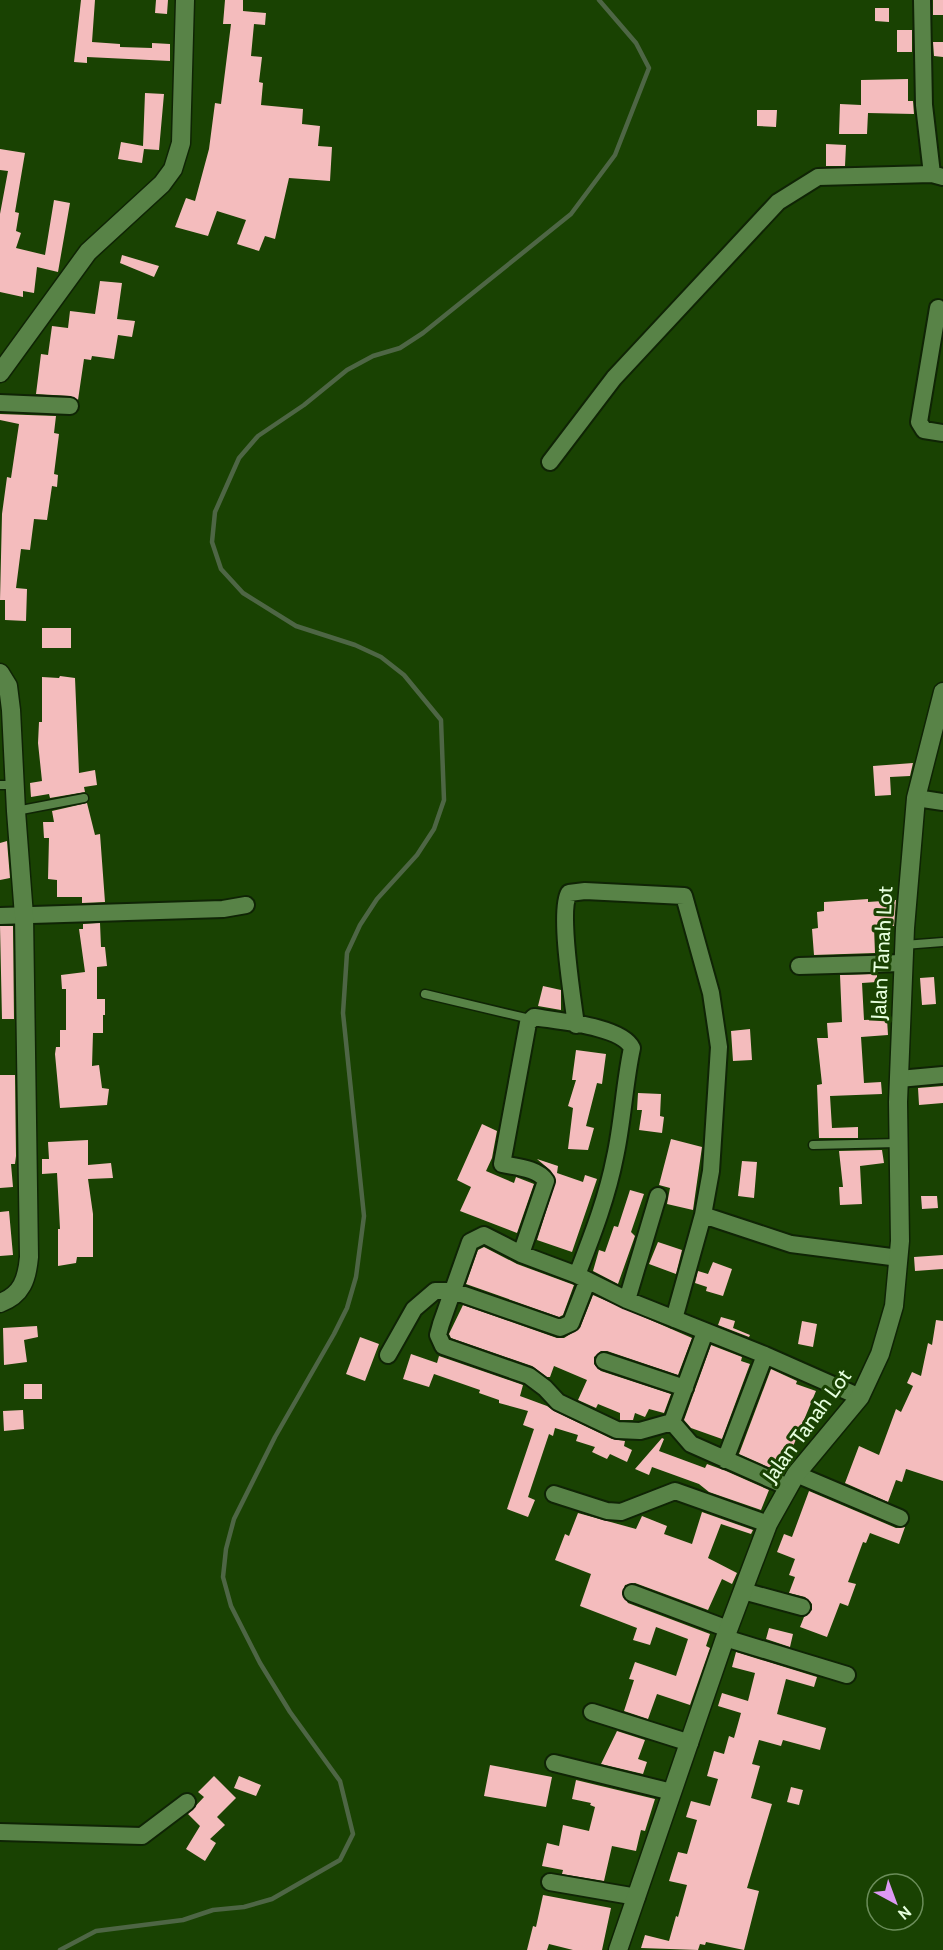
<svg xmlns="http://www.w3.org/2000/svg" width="943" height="1950" font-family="Cabin,sans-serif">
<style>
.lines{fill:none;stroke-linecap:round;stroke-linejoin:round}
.stream{stroke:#4e6645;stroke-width:4.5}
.building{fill:#f4bcbd}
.lane-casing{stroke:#0f2405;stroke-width:11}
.street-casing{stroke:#0f2405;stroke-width:20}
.secondary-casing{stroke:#0f2405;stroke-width:21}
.lane{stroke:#588347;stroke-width:8}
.street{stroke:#588347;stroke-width:16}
.secondary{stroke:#588347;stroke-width:18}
.labels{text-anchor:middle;stroke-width:6;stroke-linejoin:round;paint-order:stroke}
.street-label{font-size:21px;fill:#e5fedd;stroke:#194202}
</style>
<rect width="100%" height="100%" fill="#194202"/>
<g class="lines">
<!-- stream -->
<path class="stream" d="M 60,1950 L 96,1931 L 183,1920 L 213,1910 L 244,1907 L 272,1899 L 340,1860 L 353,1834 L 340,1781 L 290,1712 L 260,1663 L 231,1606 L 223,1577 L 226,1549 L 234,1519 L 275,1437 L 334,1334 L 347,1308 L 356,1277 L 364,1216 L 343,1013 L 347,953 L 360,925 L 377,899 L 417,855 L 434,829 L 444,800 L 441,720 L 404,675 L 381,657 L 355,645 L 296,626 L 243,593 L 221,569 L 212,542 L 215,512 L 239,458 L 258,436 L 304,405 L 347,370 L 373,356 L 400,348 L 423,333 L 571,214 L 615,155 L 649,68 L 636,43 L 599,0"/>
</g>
<!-- building -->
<path class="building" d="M 81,0 L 95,0 L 92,42 L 120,44 L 120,47 L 152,48 L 152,43 L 170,44 L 170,61 L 87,57 L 87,63 L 74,62 Z
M 156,0 L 168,0 L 167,14 L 155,13 Z
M 225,0 L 243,0 L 243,11 L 266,13 L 265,25 L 254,24 L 251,56 L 262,57 L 259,82 L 263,83 L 261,105 L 303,109 L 302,124 L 320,126 L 318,146 L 332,147 L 330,181 L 289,178 L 275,239 L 265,236 L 259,251 L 237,244 L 246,220 L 217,211 L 208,236 L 175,227 L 186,198 L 195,201 L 209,149 L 215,103 L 221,104 L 231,24 L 223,24 Z
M 933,0 L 943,0 L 943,15 L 933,15 Z
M 875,8 L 889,8 L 889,22 L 875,21 Z
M 897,30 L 912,30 L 912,52 L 897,52 Z
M 933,42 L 943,42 L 943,57 L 934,56 Z
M 908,79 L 908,101 L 913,101 L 914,114 L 868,113 L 867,134 L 839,134 L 840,104 L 861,105 L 861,80 Z
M 145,93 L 164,94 L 159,150 L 144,149 L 142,163 L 118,159 L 121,142 L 143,146 Z
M 757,110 L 777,110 L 776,127 L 757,126 Z
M 826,144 L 846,145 L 845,166 L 826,166 Z
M 0,149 L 25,153 L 15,212 L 19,213 L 16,231 L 21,233 L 16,248 L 45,255 L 54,200 L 70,203 L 58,272 L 37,267 L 34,293 L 23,291 L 23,297 L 0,292 L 0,214 L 8,171 L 0,170 Z
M 122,255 L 159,266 L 154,277 L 120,263 Z
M 100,281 L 122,283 L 117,319 L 135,321 L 132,337 L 118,335 L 114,359 L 92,356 L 91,360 L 84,359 L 78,400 L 70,396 L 36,394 L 41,354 L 48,355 L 52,326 L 68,328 L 70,311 L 95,314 Z
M 0,414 L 56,416 L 54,433 L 59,434 L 54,474 L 58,475 L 57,487 L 52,486 L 47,520 L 34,519 L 30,550 L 21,549 L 16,588 L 27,589 L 26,621 L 5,620 L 5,600 L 0,600 L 2,514 L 7,477 L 11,478 L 19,424 L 0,420 Z
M 42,628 L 71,628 L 71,648 L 42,648 Z
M 60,676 L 75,678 L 79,773 L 95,770 L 97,785 L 84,787 L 85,792 L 50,798 L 49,794 L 31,797 L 30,783 L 42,781 L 38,743 L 39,722 L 42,722 L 42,677 L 59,678 Z
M 913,763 L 910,776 L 890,777 L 891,795 L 875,796 L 873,766 Z
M 87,803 L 95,835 L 100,834 L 105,902 L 82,903 L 82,897 L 57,897 L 57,880 L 48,879 L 49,838 L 44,838 L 43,822 L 54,822 L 52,811 Z
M 7,841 L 10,878 L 0,880 L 0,843 Z
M 868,899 L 868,902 L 896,900 L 894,926 L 874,927 L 875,953 L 814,955 L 812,929 L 818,928 L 817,912 L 824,911 L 824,902 Z
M 100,923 L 101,947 L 105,947 L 107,966 L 97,967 L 97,999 L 105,999 L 105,1015 L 103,1015 L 103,1033 L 93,1033 L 92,1066 L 99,1065 L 102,1088 L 109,1089 L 107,1105 L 60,1108 L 55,1054 L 56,1047 L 60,1047 L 60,1030 L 66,1030 L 66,989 L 62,989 L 61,975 L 85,972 L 79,929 L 83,929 L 83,924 Z
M 0,926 L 13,926 L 14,1019 L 2,1019 Z
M 877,974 L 877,982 L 862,983 L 864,1020 L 887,1019 L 888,1035 L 861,1037 L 864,1083 L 881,1082 L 882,1094 L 830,1096 L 832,1128 L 858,1127 L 858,1138 L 819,1138 L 817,1085 L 822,1084 L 817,1038 L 828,1038 L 827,1023 L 842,1022 L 840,975 Z
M 934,977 L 936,1004 L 922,1005 L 920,978 Z
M 543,986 L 561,990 L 561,1010 L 538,1006 Z
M 750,1029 L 752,1060 L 733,1061 L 731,1031 Z
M 576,1050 L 606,1054 L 602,1084 L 597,1083 L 586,1126 L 594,1128 L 588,1150 L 568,1149 L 573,1108 L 568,1106 L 576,1080 L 572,1080 Z
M 0,1075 L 15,1075 L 16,1156 L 15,1164 L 11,1164 L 13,1187 L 0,1188 Z
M 943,1086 L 943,1103 L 919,1105 L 918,1088 Z
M 638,1093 L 661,1094 L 660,1116 L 664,1117 L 662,1133 L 639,1130 L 642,1110 L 637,1110 Z
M 482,1124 L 497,1131 L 492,1158 L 486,1171 L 514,1183 L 516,1177 L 534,1184 L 517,1233 L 460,1211 L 471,1187 L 457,1180 Z
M 671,1139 L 702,1147 L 693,1210 L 667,1204 L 670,1188 L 659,1185 Z
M 88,1140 L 88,1165 L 111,1163 L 113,1178 L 88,1179 L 93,1214 L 93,1257 L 77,1257 L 76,1263 L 58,1266 L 58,1229 L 60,1229 L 57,1173 L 42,1174 L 42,1159 L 49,1159 L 48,1142 Z
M 882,1150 L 884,1163 L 860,1166 L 862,1204 L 840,1205 L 839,1187 L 843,1187 L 839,1151 Z
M 537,1159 L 558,1166 L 557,1173 L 583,1182 L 585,1175 L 597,1179 L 572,1252 L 537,1240 L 556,1180 L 550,1170 Z
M 742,1161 L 757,1162 L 754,1198 L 738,1196 Z
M 630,1190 L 644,1194 L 631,1232 L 635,1236 L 618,1284 L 593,1271 L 599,1250 L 605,1252 L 614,1226 L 618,1227 Z
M 921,1196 L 937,1196 L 938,1208 L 922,1209 Z
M 9,1211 L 13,1255 L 0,1256 L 0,1212 Z
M 658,1242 L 682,1250 L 676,1274 L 649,1264 Z
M 484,1247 L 517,1264 L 574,1285 L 563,1315 L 559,1317 L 466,1284 L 478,1250 Z
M 943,1255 L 943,1269 L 915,1271 L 914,1257 Z
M 713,1262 L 732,1269 L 723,1296 L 706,1291 L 707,1287 L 695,1283 L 698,1271 L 708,1274 Z
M 593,1295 L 692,1338 L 678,1375 L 607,1351 L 601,1351 L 594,1357 L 594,1364 L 601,1371 L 671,1394 L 664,1413 L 649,1409 L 645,1417 L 635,1413 L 633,1420 L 620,1420 L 620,1413 L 598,1404 L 596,1408 L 578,1400 L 587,1380 L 554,1366 L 550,1377 L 547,1377 L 532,1366 L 451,1338 L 449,1334 L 463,1305 L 557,1338 L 564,1338 L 580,1328 Z
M 721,1317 L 735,1321 L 733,1328 L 750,1335 L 749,1337 L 718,1325 Z
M 936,1320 L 943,1321 L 943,1481 L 906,1469 L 902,1482 L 896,1480 L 888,1502 L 845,1483 L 859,1446 L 879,1455 L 896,1409 L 901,1412 L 913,1386 L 907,1383 L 912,1372 L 921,1376 L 928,1343 L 932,1345 Z
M 802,1321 L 817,1324 L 813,1347 L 798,1344 Z
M 37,1326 L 38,1337 L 24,1340 L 27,1362 L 4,1365 L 3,1328 Z
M 360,1337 L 379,1344 L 365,1381 L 346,1374 Z
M 711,1345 L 742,1357 L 741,1361 L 750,1364 L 722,1439 L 691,1428 L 684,1420 Z
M 411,1354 L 437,1363 L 439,1356 L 523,1385 L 520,1396 L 547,1406 L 554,1411 L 612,1439 L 625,1441 L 624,1446 L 632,1450 L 627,1462 L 610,1454 L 607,1459 L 592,1452 L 595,1447 L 576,1441 L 578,1435 L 555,1428 L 553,1436 L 549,1434 L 528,1497 L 535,1500 L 528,1517 L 507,1509 L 534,1429 L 523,1425 L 528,1411 L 499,1403 L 499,1400 L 479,1393 L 480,1390 L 434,1374 L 429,1387 L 403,1379 Z
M 771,1369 L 797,1381 L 796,1384 L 816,1391 L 782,1473 L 739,1454 Z
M 24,1384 L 42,1384 L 42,1399 L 24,1399 Z
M 23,1410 L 24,1429 L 4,1431 L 3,1411 Z
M 662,1438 L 664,1439 L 659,1451 L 705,1468 L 707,1464 L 726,1471 L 769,1490 L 761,1510 L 709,1492 L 699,1484 L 652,1467 L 649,1475 L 635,1469 Z
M 809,1491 L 896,1528 L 905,1527 L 899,1544 L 870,1533 L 866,1543 L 863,1542 L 848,1582 L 856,1584 L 848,1606 L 840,1603 L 827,1637 L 800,1627 L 804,1617 L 812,1610 L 812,1604 L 805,1597 L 789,1593 L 795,1577 L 789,1575 L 795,1559 L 777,1552 L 784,1534 L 792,1537 Z
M 702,1512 L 753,1530 L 751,1534 L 721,1524 L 708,1558 L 737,1573 L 732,1584 L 722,1579 L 708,1610 L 635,1583 L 625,1585 L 622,1594 L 628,1603 L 710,1634 L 706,1646 L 710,1648 L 690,1705 L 657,1694 L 648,1719 L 624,1711 L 634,1680 L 629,1679 L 635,1662 L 676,1676 L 688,1639 L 656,1627 L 650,1645 L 633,1640 L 637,1628 L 580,1606 L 591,1574 L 555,1560 L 565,1534 L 569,1536 L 578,1513 L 636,1529 L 642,1516 L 667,1526 L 664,1534 L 692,1544 Z
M 769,1628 L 793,1634 L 790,1647 L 766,1639 Z
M 736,1652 L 817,1677 L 814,1687 L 786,1679 L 777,1714 L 826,1728 L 820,1750 L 783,1740 L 781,1746 L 759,1740 L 752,1764 L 760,1766 L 751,1798 L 772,1804 L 747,1888 L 759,1891 L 744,1950 L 706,1942 L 705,1945 L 700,1944 L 698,1950 L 641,1948 L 645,1935 L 669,1941 L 676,1916 L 678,1917 L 687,1885 L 669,1881 L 678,1852 L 687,1854 L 697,1820 L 686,1817 L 691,1801 L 710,1806 L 718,1779 L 707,1776 L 714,1751 L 724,1754 L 729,1736 L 734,1738 L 741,1713 L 718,1706 L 722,1693 L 748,1701 L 755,1673 L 732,1667 Z
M 617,1731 L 645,1740 L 638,1759 L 647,1762 L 643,1774 L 601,1764 Z
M 490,1765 L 552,1777 L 546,1807 L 484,1796 Z
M 214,1776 L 236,1798 L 217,1817 L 225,1825 L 210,1839 L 216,1843 L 205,1861 L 186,1849 L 200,1826 L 188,1814 L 204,1797 L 198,1792 Z
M 239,1776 L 261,1785 L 256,1796 L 234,1788 Z
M 576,1780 L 655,1799 L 645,1831 L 641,1830 L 636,1851 L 612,1846 L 604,1881 L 562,1874 L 563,1870 L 542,1866 L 547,1843 L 559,1846 L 563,1825 L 589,1831 L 595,1807 L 590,1805 L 591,1803 L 572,1799 Z
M 791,1787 L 803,1790 L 799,1805 L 787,1802 Z
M 543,1895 L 611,1908 L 602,1950 L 573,1950 L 549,1944 L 547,1950 L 527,1950 L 533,1926 L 536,1927 Z"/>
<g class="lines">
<!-- lane casing -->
<g class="lane-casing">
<path id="lane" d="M 0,785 L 15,785
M 16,811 L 84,798
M 904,945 L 943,942
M 425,994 L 530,1019
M 813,1145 L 898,1143"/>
</g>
<!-- street casing -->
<g class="street-casing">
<path id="street" d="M 922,0 L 924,105 L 932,174
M 938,308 L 919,422 L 924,430 L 943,433
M 0,403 L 70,406
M 550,462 L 614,378 L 778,202 L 818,177 L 932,174 L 943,177
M 916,798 L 943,802
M 0,916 L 223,909 L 246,905
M 799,966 L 903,963
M 576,1025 C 573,1001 558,911 569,893 L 585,891 L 684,896 L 711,993 L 719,1047 L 711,1171 L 703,1215 L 674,1319
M 899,1079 L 943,1075
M 703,1215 L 791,1244 L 899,1258
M 521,1254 L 546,1181 C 538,1168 516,1167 502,1164 L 528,1023 L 534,1017 C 557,1021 622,1026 632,1048 C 624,1085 623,1121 615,1157 C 607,1198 592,1236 577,1275
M 627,1300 L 658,1196
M 388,1355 L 414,1309 L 435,1291 L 453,1291 L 560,1328 L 571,1323 L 587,1282
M 604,1361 L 685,1388
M 672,1422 L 640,1431 L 617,1430 L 558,1402 L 545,1388 L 529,1376 L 443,1346 L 438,1335 L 441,1324 L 470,1242 L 484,1235 L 521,1254 L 577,1275 L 627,1300 L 765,1355 L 860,1397
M 672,1422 L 691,1444 L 788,1487
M 672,1422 L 705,1332
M 725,1460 L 765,1355
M 796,1474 L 900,1518
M 554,1494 L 607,1511 L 621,1512 L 675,1491 L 768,1524
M 743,1591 L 802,1607
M 632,1593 L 728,1629
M 725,1638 L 847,1675
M 592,1712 L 690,1743
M 554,1763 L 672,1792
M 0,1832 L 142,1836 L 187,1802
M 550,1882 L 637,1897"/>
</g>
<!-- secondary casing -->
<g class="secondary-casing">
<path id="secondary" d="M 0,373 L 88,252 L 162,184 L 173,169 L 181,143 L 185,0
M 0,673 L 8,686 L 11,710 L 16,811 L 24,916 L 29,1257 C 27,1279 22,1295 0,1303
M 618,1950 L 725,1638 L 768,1524 L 796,1474 L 860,1397 L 880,1354 L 894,1306 L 900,1241 L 898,1102 L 905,928 L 916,798 L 943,692"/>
</g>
<!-- lane -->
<use href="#lane" class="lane"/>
<!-- street -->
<use href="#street" class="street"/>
<!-- secondary -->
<use href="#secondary" class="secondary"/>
</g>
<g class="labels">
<!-- street labels -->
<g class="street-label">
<text transform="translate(882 953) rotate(-87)" y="7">Jalan Tanah Lot</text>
<text transform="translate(807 1426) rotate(-54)" y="7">Jalan Tanah Lot</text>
</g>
</g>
<!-- north arrow -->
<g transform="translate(895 1902) rotate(139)"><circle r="28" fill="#194202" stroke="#6b8d5a" stroke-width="1.5"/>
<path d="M0-4.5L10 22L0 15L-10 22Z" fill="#dd99f3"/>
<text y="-9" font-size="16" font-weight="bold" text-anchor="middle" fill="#e5fedd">N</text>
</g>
</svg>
